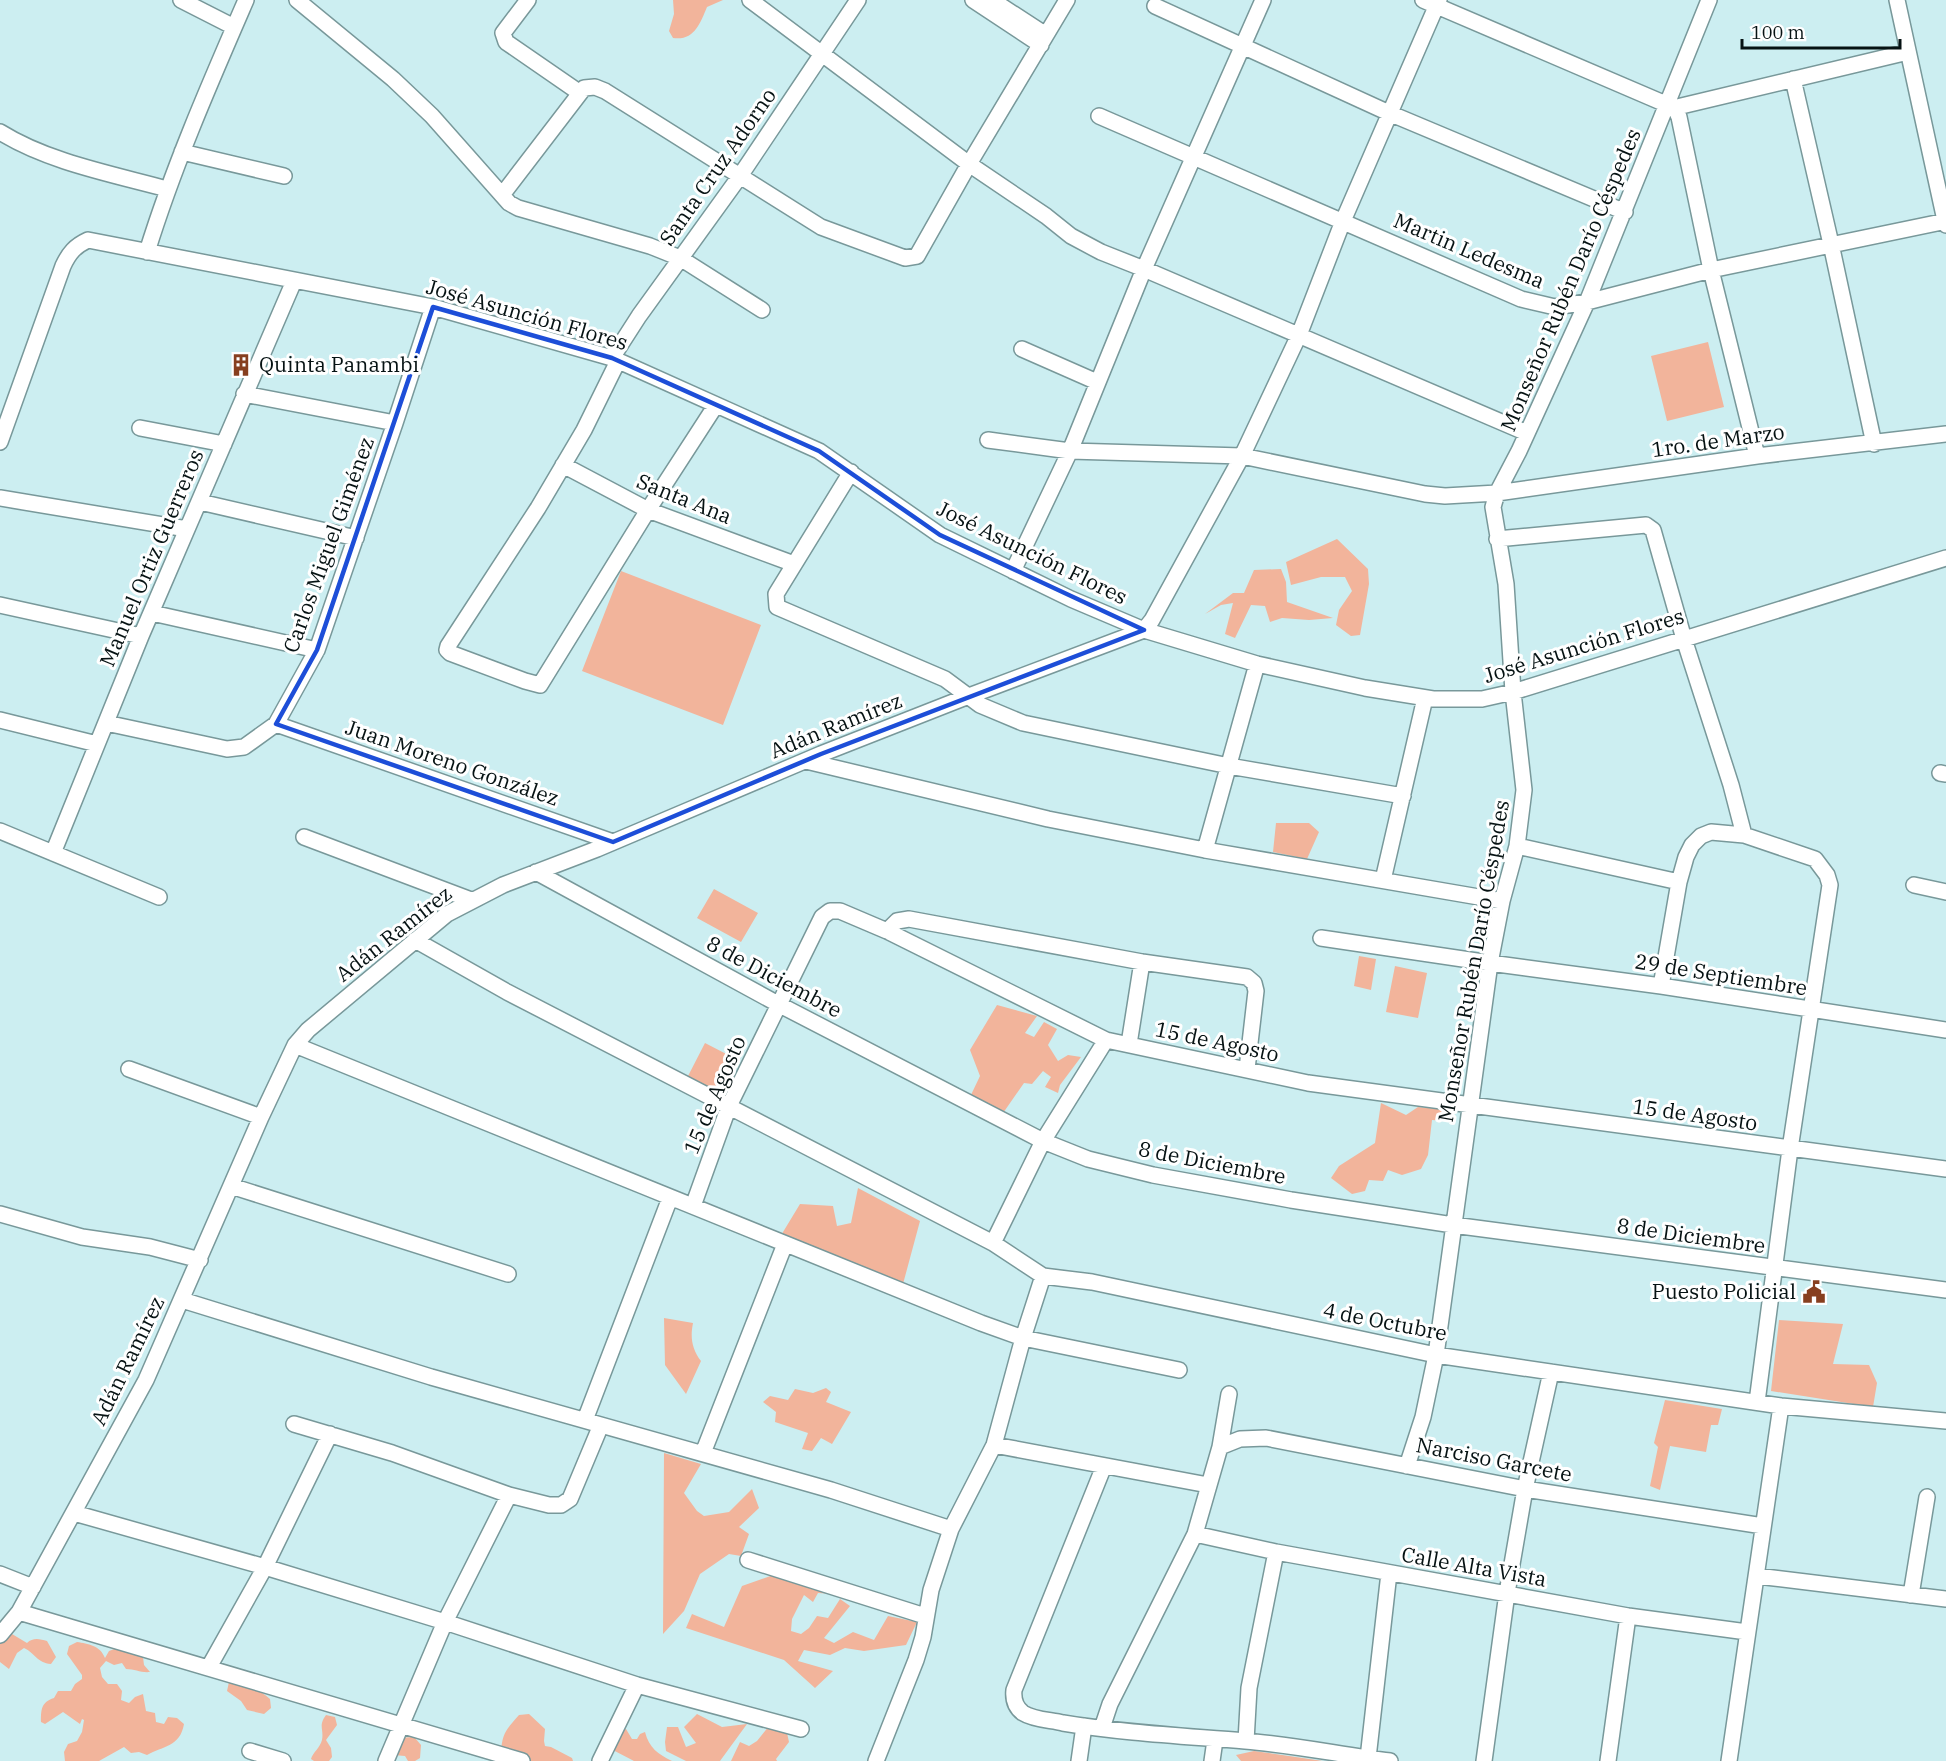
<svg xmlns="http://www.w3.org/2000/svg" width="1946" height="1761" font-family="'IBM Plex Serif',serif">
<style>
.green{fill:#f2b49b}
.lines{fill:none;stroke-linecap:round;stroke-linejoin:round}
.minor-casing{stroke:#78989a;stroke-width:18}
.minor{stroke:#fff;stroke-width:15}
.marked{fill:none;stroke:#1d4ed8;stroke-width:4.5;stroke-linejoin:round}
.labels{text-anchor:middle;stroke-width:6;stroke-linejoin:round;paint-order:stroke}
.street-label{font-size:21px;fill:#061213;stroke:#fff}
.poi-label{font-size:21px;fill:#061213;stroke:#fff;text-anchor:start}
</style>
<rect width="100%" height="100%" fill="#cceef1"/>
<!-- green -->
<path class="green" d="M 673,0 L 723,0 L 707,7 C 700,24 694,41 673,38 L 669,31 L 674,14 Z
M 1708,342 L 1724,407 L 1667,421 L 1651,356 Z
M 1337,539 L 1368,569 L 1369,584 L 1360,635 L 1351,636 L 1336,625 L 1339,610 L 1352,591 L 1345,577 L 1321,577 L 1291,585 L 1286,562 Z
M 1281,569 L 1286,582 L 1287,602 L 1333,618 L 1309,620 L 1282,618 L 1270,622 L 1265,606 L 1251,605 L 1235,638 L 1225,634 L 1233,603 L 1221,605 L 1205,614 L 1233,593 L 1244,593 L 1254,570 Z
M 621,571 L 761,625 L 723,725 L 582,671 Z
M 1276,823 L 1309,823 L 1319,832 L 1307,859 L 1273,852 Z
M 714,889 L 758,913 L 741,942 L 697,918 Z
M 1359,956 L 1376,959 L 1371,990 L 1354,986 Z
M 1395,966 L 1427,973 L 1418,1018 L 1386,1012 Z
M 997,1005 L 1037,1016 L 1025,1033 L 1034,1037 L 1044,1022 L 1057,1029 L 1048,1045 L 1058,1061 L 1068,1055 L 1081,1057 L 1060,1085 L 1058,1093 L 1045,1087 L 1051,1077 L 1043,1071 L 1032,1084 L 1024,1083 L 1001,1116 L 970,1097 L 980,1076 L 970,1050 Z
M 705,1043 L 736,1059 L 717,1094 L 687,1078 Z
M 1381,1103 L 1406,1115 L 1418,1107 L 1447,1110 L 1445,1121 L 1432,1120 L 1428,1155 L 1421,1169 L 1402,1175 L 1388,1170 L 1383,1181 L 1369,1180 L 1365,1191 L 1352,1194 L 1331,1178 L 1339,1166 L 1375,1143 Z
M 858,1188 L 920,1221 L 903,1284 L 780,1237 L 800,1204 L 833,1206 L 837,1226 L 851,1223 Z
M 664,1318 L 693,1323 C 690,1338 692,1349 701,1361 L 686,1394 L 665,1365 Z
M 1779,1320 L 1843,1324 L 1833,1364 L 1869,1365 L 1877,1383 L 1873,1407 L 1771,1391 Z
M 826,1388 L 831,1392 L 826,1402 L 851,1412 L 832,1444 L 821,1438 L 812,1451 L 802,1449 L 808,1433 L 775,1422 L 776,1412 L 763,1402 L 770,1396 L 788,1400 L 795,1389 L 813,1393 Z
M 1665,1400 L 1722,1409 L 1718,1425 L 1711,1425 L 1706,1452 L 1670,1446 L 1660,1490 L 1650,1486 L 1658,1447 L 1654,1443 Z
M 664,1453 L 701,1464 L 684,1493 L 697,1511 L 704,1516 L 729,1512 L 752,1489 L 759,1508 L 739,1527 L 749,1534 L 741,1556 L 729,1554 L 700,1574 L 684,1611 L 663,1634 Z
M 779,1573 L 850,1595 L 818,1593 L 813,1602 L 804,1595 L 792,1619 L 791,1631 L 801,1634 L 809,1628 L 817,1616 L 828,1618 L 840,1599 L 850,1606 L 824,1638 L 834,1643 L 853,1632 L 874,1640 L 888,1616 L 917,1622 L 906,1645 L 864,1651 L 845,1648 L 830,1655 L 804,1650 L 798,1661 L 833,1671 L 815,1688 L 784,1660 L 686,1628 L 692,1614 L 724,1627 L 742,1586 Z
M 4,1634 L 12,1634 L 27,1643 C 33,1637 40,1639 47,1641 L 56,1657 L 51,1664 C 37,1663 35,1653 24,1648 L 17,1653 L 9,1669 L 0,1662 L 0,1637 Z
M 77,1642 C 88,1644 100,1645 105,1658 L 109,1651 L 117,1648 C 126,1652 134,1651 143,1657 L 144,1665 L 150,1672 C 141,1673 135,1669 126,1669 L 122,1663 L 114,1665 L 106,1661 L 100,1668 L 102,1677 L 108,1684 L 117,1684 L 122,1691 L 121,1700 L 129,1703 L 135,1697 L 143,1694 L 146,1711 L 155,1713 L 156,1722 L 164,1724 L 168,1717 L 177,1718 L 184,1724 C 180,1747 163,1746 147,1755 L 139,1752 L 131,1753 L 124,1747 L 99,1761 L 65,1761 L 64,1752 L 68,1744 L 77,1741 L 82,1732 L 84,1720 L 82,1719 L 80,1724 L 63,1712 L 45,1724 L 41,1722 C 41,1710 41,1702 54,1698 L 58,1691 L 71,1691 L 75,1684 L 82,1679 L 82,1675 L 67,1654 L 69,1646 Z
M 229,1682 C 245,1686 258,1688 270,1699 L 271,1708 L 264,1714 L 247,1710 L 241,1701 L 227,1691 Z
M 529,1714 L 545,1729 L 544,1741 L 545,1746 L 551,1747 L 572,1758 L 573,1761 L 524,1761 L 501,1753 C 502,1733 506,1730 519,1715 Z
M 697,1714 L 722,1727 L 747,1724 L 720,1761 L 686,1761 L 666,1751 L 665,1742 L 667,1727 L 678,1727 L 686,1747 L 696,1743 L 684,1727 Z
M 326,1715 L 335,1717 L 337,1725 L 326,1740 L 331,1748 L 332,1757 L 329,1761 L 314,1761 L 311,1759 C 313,1752 320,1748 322,1740 C 324,1729 318,1726 326,1715 Z
M 769,1726 L 787,1733 L 789,1742 L 776,1759 L 777,1761 L 731,1761 L 740,1742 L 749,1746 L 757,1741 Z
M 626,1729 L 632,1739 L 637,1739 L 640,1734 L 645,1732 C 649,1748 658,1754 672,1761 L 634,1761 L 609,1748 L 613,1731 Z
M 411,1737 L 415,1738 L 421,1745 L 420,1758 L 415,1761 L 408,1761 L 405,1756 L 393,1755 L 402,1738 Z
M 1254,1751 L 1323,1761 L 1241,1761 L 1236,1755 Z"/>
<g class="lines">
<!-- minor casing -->
<g class="minor-casing">
<path id="minor" d="M 181,0 L 234,27
M 297,0 L 393,79 L 432,116 L 509,203 L 518,208 L 650,246 L 680,258 L 762,310
M 528,0 L 503,33 L 506,42 L 580,93
M 750,0 L 969,164 L 1046,216 L 1071,236 L 1101,252 L 1144,269 L 1527,433
M 973,0 L 1041,45
M 992,0 L 1046,35
M 1423,0 L 1668,105 L 1676,110 L 1679,117 L 1711,270 L 1757,456
M 1897,0 L 1946,225
M 1155,6 L 1389,113 L 1625,212
M 1793,79 L 1831,244 L 1874,444
M 1673,108 L 1908,52
M 1099,116 L 1521,299 L 1555,307 L 1587,302 L 1711,270 L 1946,221
M 0,132 C 48,162 112,174 167,189
M 182,152 L 284,176
M 502,195 L 584,88 L 595,87 L 605,91 L 821,227 L 905,258 L 917,256 L 969,164 L 1067,0
M 147,252 C 174,165 210,83 246,0
M 1022,349 L 1097,382
M 612,358 L 639,316 L 740,176 L 858,0
M 618,361 L 584,430 L 538,508 L 448,646 L 447,650 L 450,653 L 525,681 L 540,685 L 648,510 L 716,405
M 244,394 L 395,423
M 140,428 L 224,444
M 988,440 L 1070,451 L 1242,456 L 1425,494 L 1445,496 L 1497,493 L 1757,456 L 1946,434
M 0,442 L 63,266 C 69,253 75,246 88,240 L 433,307 L 612,358 L 819,451 L 940,535 L 1071,599 L 1144,630 L 1257,664 L 1365,688 L 1433,699 L 1482,699 L 1513,692 L 1946,558
M 563,465 L 648,510 L 794,564
M 851,472 L 776,594 L 777,607 L 945,679 L 980,705 L 1023,723 L 1229,766 L 1403,796
M 0,498 L 187,529
M 200,502 L 356,538
M 1497,539 L 1646,525 L 1653,530 L 1684,639 L 1731,785 L 1744,835
M 1013,571 L 1070,451 L 1144,269 L 1263,0
M 0,605 L 141,636
M 152,613 L 317,650
M 0,720 L 97,744
M 106,723 L 227,749 L 244,747 L 276,724 L 317,650 L 395,423 L 433,307
M 276,724 L 613,842
M 806,761 L 1048,819 L 1205,850 L 1502,901
M 1940,773 L 1946,774
M 0,831 L 159,897
M 304,837 L 471,900
M 1517,846 L 1679,882
M 1205,850 L 1257,664
M 53,853 L 141,636 L 294,281
M 536,872 L 778,1004 L 1043,1141 L 1088,1159 L 1153,1175 L 1291,1200 L 1453,1225 L 1946,1290
M 1383,880 L 1425,698
M 1914,885 L 1946,892
M 887,931 L 897,921 L 909,919 L 1142,962 L 1247,977 L 1254,983 L 1256,991 L 1247,1069
M 1321,938 L 1490,963 L 1661,986 L 1946,1030
M 415,940 L 507,992 L 993,1243 L 1043,1276 L 1092,1282 L 1436,1355 L 1781,1406 L 1946,1421
M 1661,986 L 1679,882 L 1686,857 L 1692,845 L 1701,836 L 1711,832 L 1744,835 L 1815,859 L 1827,875 L 1830,885 L 1790,1149 L 1757,1402
M 1129,1044 L 1142,962
M 295,1045 L 981,1323 L 1023,1338 L 1179,1370
M 129,1069 L 261,1117
M 231,1186 L 508,1274
M 693,1206 L 729,1106 L 822,917 L 830,911 L 840,911 L 887,931 L 1106,1040 L 1308,1083 L 1946,1169
M 0,1214 L 82,1237 L 150,1247 L 200,1260
M 993,1243 L 1043,1141 L 1106,1040
M 182,1300 L 431,1377 L 831,1490 L 951,1529
M 585,1420 L 670,1198
M 294,1424 L 392,1453 L 509,1495 L 549,1505 L 561,1505 L 570,1499 L 601,1425
M 994,1445 L 1208,1485
M 1220,1447 L 1240,1439 L 1266,1438 L 1525,1489 L 1763,1526
M 703,1453 L 785,1244
M 1104,1466 L 1014,1690 C 1013,1699 1015,1707 1023,1713 C 1034,1720 1051,1720 1063,1723 C 1123,1733 1185,1736 1245,1741 C 1294,1745 1342,1755 1390,1761
M 1407,1466 L 1423,1417 L 1436,1355 L 1490,963 L 1502,901 L 1517,846 L 1524,790 L 1513,692 L 1506,584 L 1493,507 L 1497,493 L 1519,451 L 1587,302 L 1709,0
M 74,1513 L 265,1567 L 445,1622 L 637,1685 L 801,1729
M 1195,1534 L 1276,1552 L 1628,1616 L 1747,1632
M 748,1560 L 925,1616
M 0,1574 L 33,1587
M 1757,1576 L 1946,1599
M 1911,1595 L 1927,1497
M 19,1612 L 522,1761
M 0,1635 L 19,1612 L 146,1380 L 261,1117 L 295,1045 L 308,1030 L 447,914 L 503,885 L 597,849 L 821,754 L 961,699 L 1144,630 L 1152,620 L 1242,456 L 1299,335 L 1343,221 L 1439,0
M 209,1667 L 265,1567 L 330,1434
M 1102,1728 L 1110,1704 L 1195,1534 L 1220,1447 L 1229,1394
M 1246,1741 L 1249,1688 L 1276,1552
M 250,1751 L 283,1761
M 1368,1758 L 1389,1573
M 386,1761 L 445,1622 L 509,1495
M 600,1761 L 637,1685
M 876,1761 L 916,1660 L 923,1637 L 931,1590 L 951,1529 L 994,1445 L 1023,1338 L 1043,1276
M 1079,1761 L 1084,1726
M 1212,1761 L 1215,1740
M 1484,1761 L 1507,1593 L 1525,1489 L 1551,1372
M 1608,1761 L 1628,1616
M 1729,1761 L 1781,1406"/>
</g>
<!-- minor -->
<use href="#minor" class="minor"/>
</g>
<!-- marked area -->
<path class="marked" d="M 433,307 L 612,358 L 819,451 L 940,535 L 1144,630 L 821,754 L 613,842 L 276,724 L 317,650 Z"/>
<!-- icons -->
<defs>
<g id="building-bare" transform="scale(1.8)"><path d="M-4-6H4V6H1V3H-1V6H-4ZM-2.5-4.3h1.7v1.8h-1.7ZM.8-4.3h1.7v1.8H.8ZM-2.5-1h1.7V.8h-1.7ZM.8-1h1.7V.8H.8Z" fill="#873f1f" stroke="#fff" stroke-width="2.5" paint-order="stroke"/></g>
<g id="civic-bare" transform="scale(1.8)"><path d="M-.6-6.5H3V-4.5H.6V-3L4-1V1h2V6H-6V1h2V-1L-.6-3ZM-1.2 2.5V6h2.4V2.5Z" fill="#873f1f" stroke="#fff" stroke-width="2.5" paint-order="stroke"/></g>
</defs>
<g fill-rule="evenodd">
<use href="#building-bare" x="241" y="365"/>
<use href="#civic-bare" x="1814" y="1292"/>
</g>
<g class="labels">
<!-- street labels -->
<g class="street-label">
<text transform="translate(718 167) rotate(-55)" y="7">Santa Cruz Adorno</text>
<text transform="translate(1469 251) rotate(23)" y="7">Martin Ledesma</text>
<text transform="translate(1571 280) rotate(-67)" y="7">Monseñor Rubén Darío Céspedes</text>
<text transform="translate(527 315) rotate(16)" y="7">José Asunción Flores</text>
<text transform="translate(1718 441) rotate(-8)" y="7">1ro. de Marzo</text>
<text transform="translate(684 499) rotate(22)" y="7">Santa Ana</text>
<text transform="translate(329 545) rotate(-70)" y="7">Carlos Miguel Giménez</text>
<text transform="translate(1032 553) rotate(26)" y="7">José Asunción Flores</text>
<text transform="translate(152 558) rotate(-67)" y="7">Manuel Ortiz Guerreros</text>
<text transform="translate(1584 646) rotate(-17)" y="7">José Asunción Flores</text>
<text transform="translate(836 726) rotate(-22)" y="7">Adán Ramírez</text>
<text transform="translate(452 763) rotate(19)" y="7">Juan Moreno González</text>
<text transform="translate(394 934) rotate(-38)" y="7">Adán Ramírez</text>
<text transform="translate(1474 961) rotate(-80)" y="7">Monseñor Rubén Darío Céspedes</text>
<text transform="translate(1721 975) rotate(9)" y="7">29 de Septiembre</text>
<text transform="translate(774 977) rotate(28)" y="7">8 de Diciembre</text>
<text transform="translate(1217 1042) rotate(12)" y="7">15 de Agosto</text>
<text transform="translate(715 1095) rotate(-67)" y="7">15 de Agosto</text>
<text transform="translate(1695 1115) rotate(8)" y="7">15 de Agosto</text>
<text transform="translate(1212 1163) rotate(11)" y="7">8 de Diciembre</text>
<text transform="translate(1691 1236) rotate(8)" y="7">8 de Diciembre</text>
<text transform="translate(1385 1322) rotate(11)" y="7">4 de Octubre</text>
<text transform="translate(128 1361) rotate(-64)" y="7">Adán Ramírez</text>
<text transform="translate(1494 1460) rotate(11)" y="7">Narciso Garcete</text>
<text transform="translate(1474 1567) rotate(10)" y="7">Calle Alta Vista</text>
</g>
<!-- poi labels -->
<g class="poi-label">
<text x="259" y="372">Quinta Panambi</text>
<text x="1796" y="1299" text-anchor="end">Puesto Policial</text>
</g>
</g>
<!-- scale -->
<path d="M1742 39v9h158v-9" fill="none" stroke="#061213" stroke-width="3"/>
<text x="1751" y="39" font-size="18" fill="#061213" stroke="#ffffff" stroke-width="4.5" paint-order="stroke">100 m</text>
</svg>
